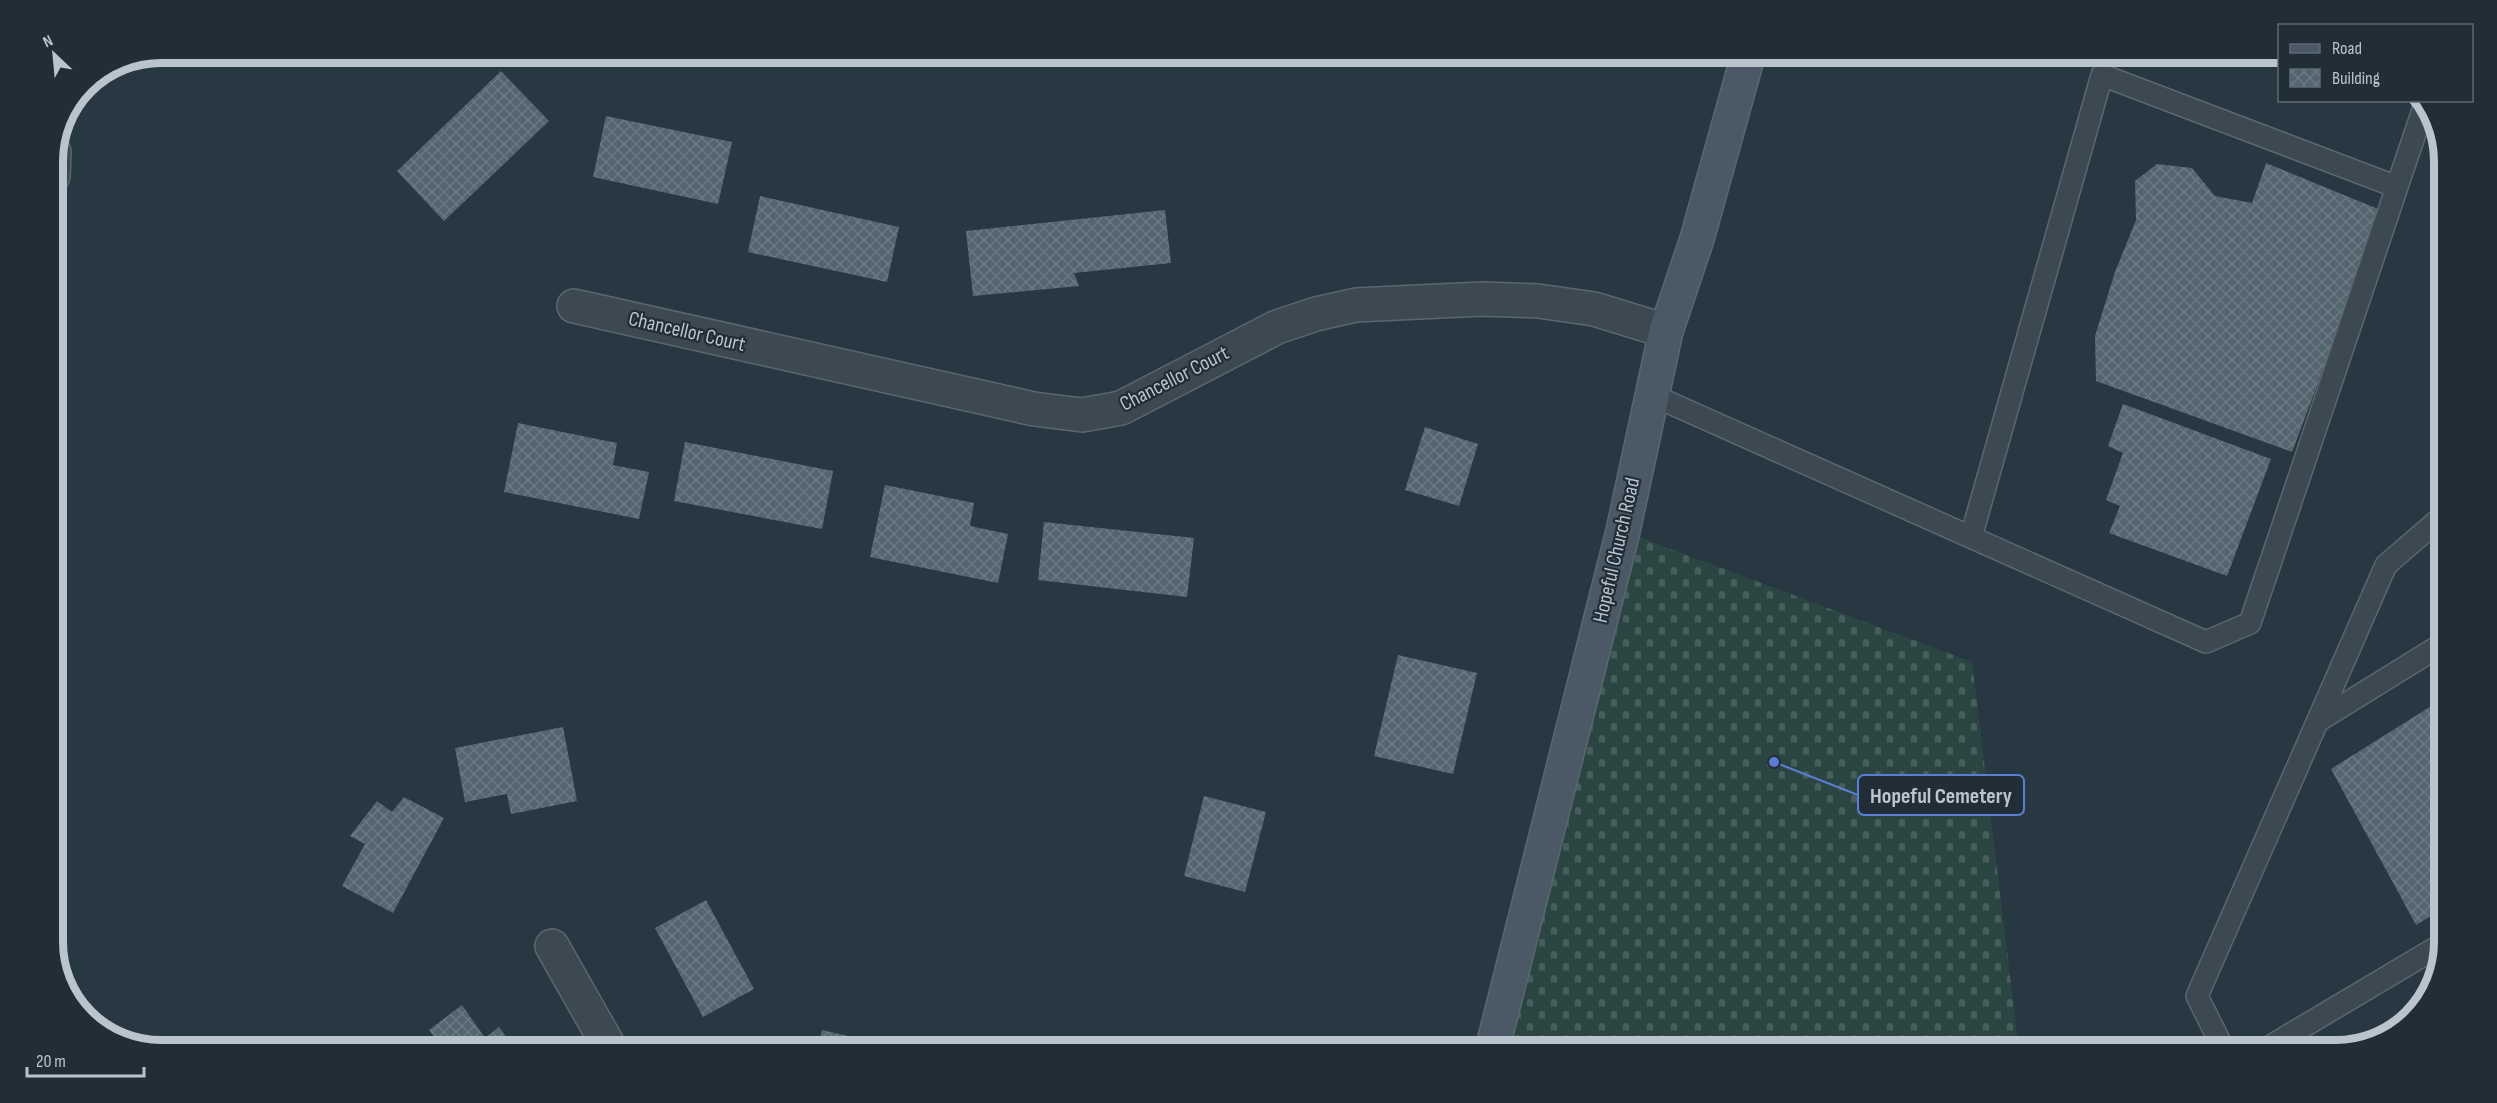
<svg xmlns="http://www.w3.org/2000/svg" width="2497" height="1103" font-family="'Sofia Sans Condensed',sans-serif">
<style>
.cemetery{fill:url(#cemetery-stones)}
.building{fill:url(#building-cross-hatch)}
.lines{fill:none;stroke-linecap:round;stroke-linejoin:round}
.service-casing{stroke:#5a676f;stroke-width:24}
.minor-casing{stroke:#5a676f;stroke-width:36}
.secondary-casing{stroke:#5a676f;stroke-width:36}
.service{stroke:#3c4952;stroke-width:21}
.minor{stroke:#3c4952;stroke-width:33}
.secondary{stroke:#4a5965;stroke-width:33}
.labels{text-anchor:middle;stroke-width:4.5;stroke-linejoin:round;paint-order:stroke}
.street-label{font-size:21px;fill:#b9c4cc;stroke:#212e37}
.rim{fill:none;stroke:#b9c4cc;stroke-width:8}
.leader{fill:none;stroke:#5b7dd3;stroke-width:2}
.callout-dot{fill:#5b7dd3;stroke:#212e37;stroke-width:2}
.callout{fill:#212e37;stroke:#5b7dd3;stroke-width:2}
.callout-label{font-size:22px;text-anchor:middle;font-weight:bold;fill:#b9c4cc}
</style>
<defs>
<pattern id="cemetery-stones" width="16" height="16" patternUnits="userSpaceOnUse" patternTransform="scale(1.5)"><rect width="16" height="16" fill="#2b4542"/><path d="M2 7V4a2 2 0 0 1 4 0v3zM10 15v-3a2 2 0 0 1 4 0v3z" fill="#485e5c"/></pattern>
<pattern id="building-cross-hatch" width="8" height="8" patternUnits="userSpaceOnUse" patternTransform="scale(1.5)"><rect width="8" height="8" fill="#53656f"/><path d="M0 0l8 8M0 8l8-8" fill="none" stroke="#6a7982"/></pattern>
</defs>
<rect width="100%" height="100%" fill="#283842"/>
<!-- cemetery -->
<path class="cemetery" d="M 1623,531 L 1972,662 L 2019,1050 L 1492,1050 Z"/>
<!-- building -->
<path class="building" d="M 501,71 L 549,121 L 444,221 L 397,171 Z
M 606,116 L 732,142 L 718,204 L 593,177 Z
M 2266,163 L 2383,211 L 2292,452 L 2096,381 L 2095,336 L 2115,272 L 2136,220 L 2135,181 L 2157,164 L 2192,168 L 2215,196 L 2252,203 Z
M 760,196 L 899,227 L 887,282 L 748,252 Z
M 1165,210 L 1171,263 L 1074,273 L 1079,286 L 973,296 L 966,231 Z
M 2123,404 L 2271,459 L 2227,576 L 2109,533 L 2120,506 L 2106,500 L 2123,453 L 2108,446 Z
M 518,423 L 617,443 L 613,465 L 649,472 L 639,519 L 504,492 Z
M 1425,427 L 1478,444 L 1459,506 L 1405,490 Z
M 685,442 L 833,471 L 822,529 L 674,501 Z
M 885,485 L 974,503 L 970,526 L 1008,534 L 998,583 L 870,557 Z
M 1044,522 L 1194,538 L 1187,597 L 1038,580 Z
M 1398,655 L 1477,673 L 1453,774 L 1374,756 Z
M 2444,698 L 2444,908 L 2416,925 L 2331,769 Z
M 563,727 L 577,801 L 511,814 L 507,794 L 465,802 L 455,748 Z
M 1204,796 L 1266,812 L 1245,892 L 1184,876 Z
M 404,797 L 444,818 L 393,913 L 342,886 L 365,844 L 350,836 L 377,801 L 392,812 Z
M 706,900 L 754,989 L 703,1017 L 655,928 Z
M 462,1005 L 485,1038 L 499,1027 L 516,1050 L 444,1050 L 429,1030 Z
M 822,1030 L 909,1050 L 817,1050 Z"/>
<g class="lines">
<!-- service casing -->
<g class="service-casing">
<path id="service" d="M 1652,395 L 2206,642 L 2250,623 L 2426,101
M 1971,537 L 2102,75 L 2397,187
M 2318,721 L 2444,643
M 2224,1050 L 2197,996 L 2386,565 L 2444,515
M 2264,1050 L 2444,943"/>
</g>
<!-- minor casing -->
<g class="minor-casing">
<path id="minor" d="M 53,176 L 54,152
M 574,306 L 1034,409 L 1082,415 L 1121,408 L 1277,327 L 1316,314 L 1356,305 L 1482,299 L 1538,301 L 1594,309 L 1666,331
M 552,946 L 611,1050"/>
</g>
<!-- secondary casing -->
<g class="secondary-casing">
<path id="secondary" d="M 1492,1050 L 1623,531 L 1666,331 L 1697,239 L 1749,52"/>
</g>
<!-- service -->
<use href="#service" class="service"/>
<!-- minor -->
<use href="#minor" class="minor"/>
<!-- secondary -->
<use href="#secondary" class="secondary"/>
</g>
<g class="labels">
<!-- street labels -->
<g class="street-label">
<text transform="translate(687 331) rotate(13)" y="7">Chancellor Court</text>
<text transform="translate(1174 378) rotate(-27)" y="7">Chancellor Court</text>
<text transform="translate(1616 550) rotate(-77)" y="7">Hopeful Church Road</text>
</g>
</g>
<!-- crop -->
<path d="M0 0H2497V1103H0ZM161 63H2336A98 98 0 0 1 2434 161V942A98 98 0 0 1 2336 1040H161A98 98 0 0 1 63 942V161A98 98 0 0 1 161 63Z" fill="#212e37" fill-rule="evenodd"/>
<path class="rim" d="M161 63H2336A98 98 0 0 1 2434 161V942A98 98 0 0 1 2336 1040H161A98 98 0 0 1 63 942V161A98 98 0 0 1 161 63Z"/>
<!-- callouts -->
<path class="leader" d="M1774 762L1858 795"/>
<circle class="callout-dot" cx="1774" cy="762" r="6"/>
<rect class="callout" x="1858" y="775" width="166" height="40" rx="6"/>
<g class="callout-label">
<text x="1941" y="803">Hopeful Cemetery</text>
</g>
<!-- legend -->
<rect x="2278" y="24" width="195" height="78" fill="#212e37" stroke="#5e6a73" stroke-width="1.5"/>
<rect x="2290" y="44" width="30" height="9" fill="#4a5965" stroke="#5e6a73" stroke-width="1.5"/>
<text x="2332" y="54" font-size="18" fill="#b9c4cc">Road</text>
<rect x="2290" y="69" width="30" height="18" fill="url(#building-cross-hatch)" stroke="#5e6a73" stroke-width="1.5"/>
<text x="2332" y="84" font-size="18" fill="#b9c4cc">Building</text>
<!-- north arrow -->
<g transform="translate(54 54) rotate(334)" stroke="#212e37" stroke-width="4.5" paint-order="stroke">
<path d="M0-4.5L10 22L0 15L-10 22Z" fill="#b9c4cc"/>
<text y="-9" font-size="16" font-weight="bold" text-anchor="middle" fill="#b9c4cc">N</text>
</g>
<!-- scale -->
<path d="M27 1067v9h117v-9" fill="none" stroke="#b9c4cc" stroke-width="3"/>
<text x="36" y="1067" font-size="18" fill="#b9c4cc" stroke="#212e37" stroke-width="4.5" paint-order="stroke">20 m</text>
</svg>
